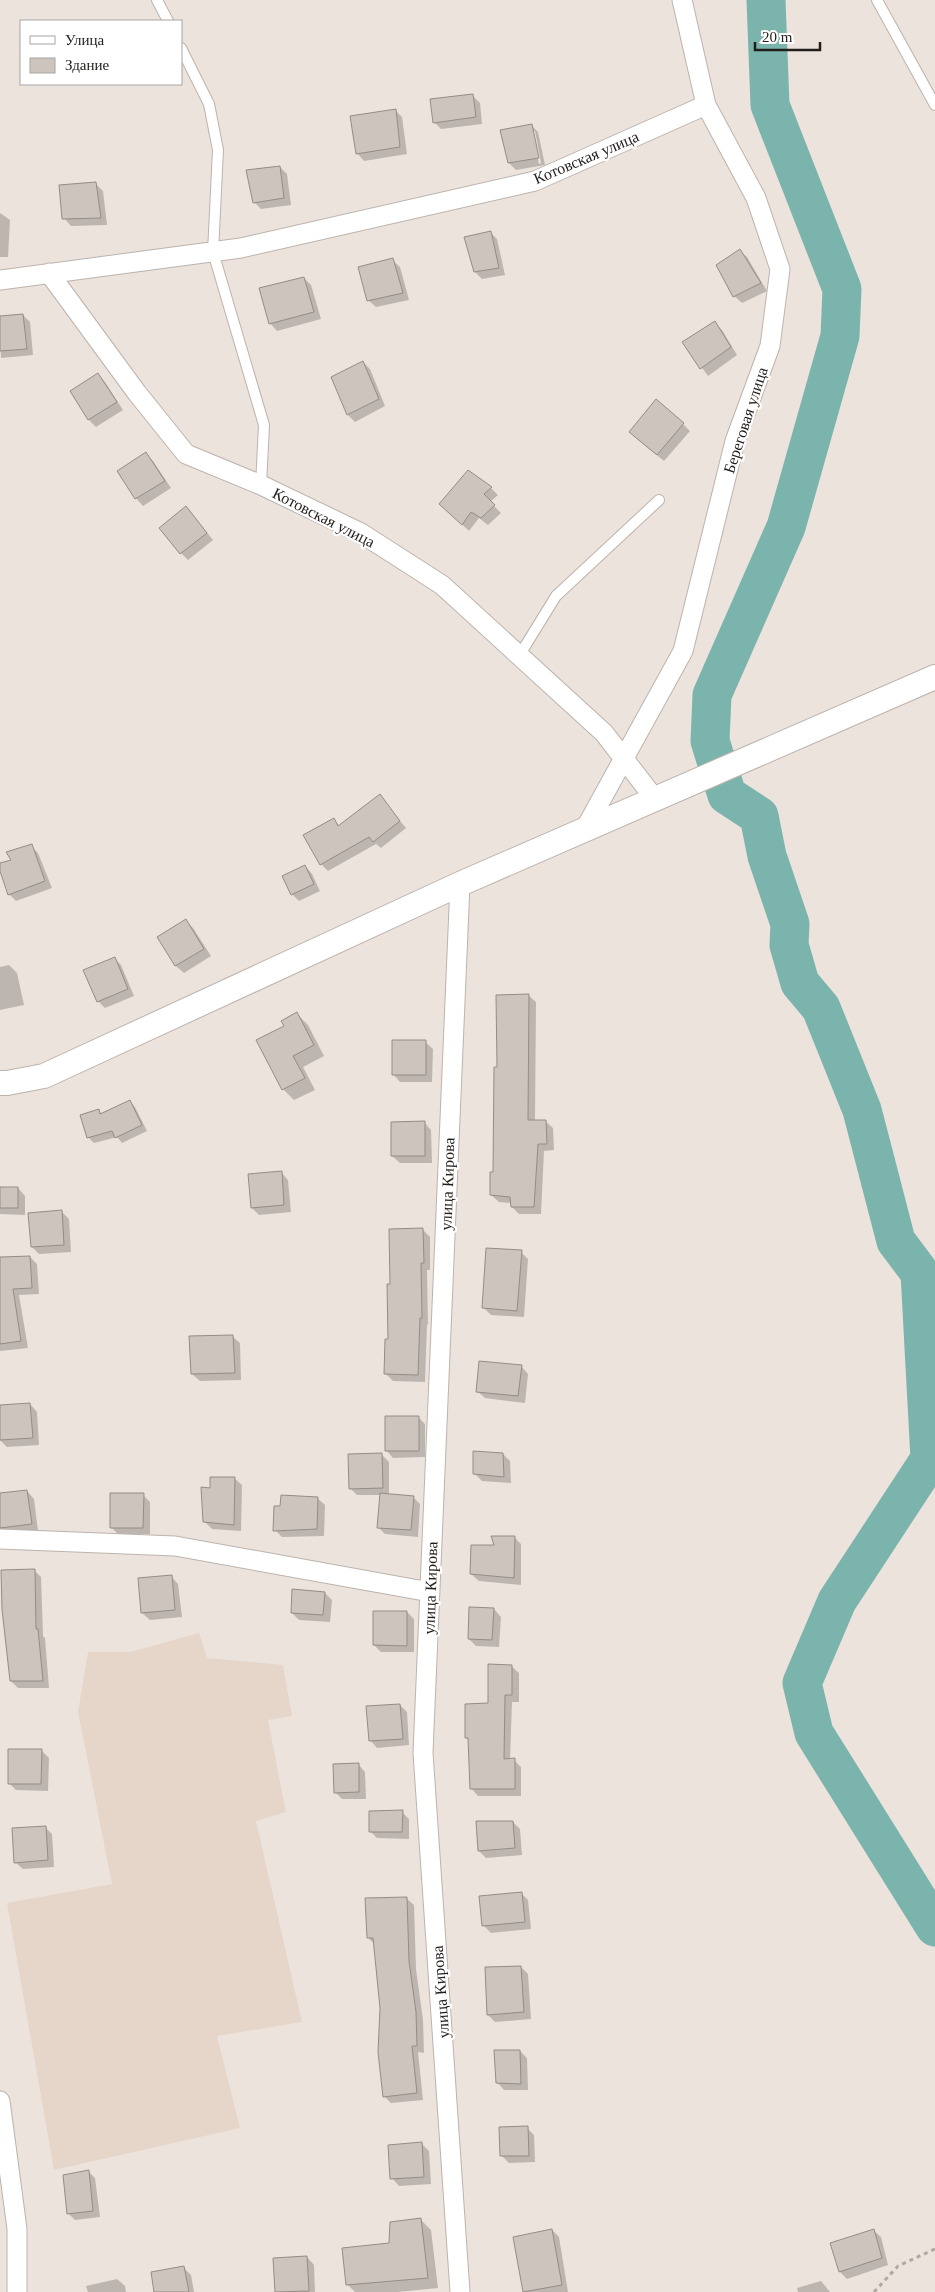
<svg xmlns="http://www.w3.org/2000/svg" width="935" height="2292" font-family="Georgia,serif">
<style>
.built{fill:#e6d6ca}
.shadow{fill:#0003;fill-rule:evenodd}
.lines{fill:none;stroke-linecap:round;stroke-linejoin:round}
.stream{stroke:#7bb4ad;stroke-width:6}
.river{stroke:#7bb4ad;stroke-width:39}
.building{fill:#cdc4bd;stroke:#948c86}
.service-casing{stroke:#bcb3ad;stroke-width:12}
.minor-casing{stroke:#bcb3ad;stroke-width:21}
.tertiary-casing{stroke:#bcb3ad;stroke-width:26}
.path{stroke:#b0a8a3;stroke-width:3;stroke-dasharray:4 4;stroke-linecap:butt}
.service{stroke:#fff;stroke-width:10}
.minor{stroke:#fff;stroke-width:19}
.tertiary{stroke:#fff;stroke-width:24}
.labels{text-anchor:middle;stroke-width:4.5;stroke-linejoin:round;paint-order:stroke}
.street-label{font-size:16px;fill:#221e1c;stroke:#fff}
</style>
<rect width="100%" height="100%" fill="#ede3dd"/>
<!-- built -->
<path class="built" d="M 199,1633 L 207,1658 L 283,1665 L 292,1716 L 268,1720 L 286,1812 L 256,1821 L 302,2022 L 217,2036 L 240,2128 L 54,2170 L 7,1903 L 112,1884 L 78,1712 L 88,1652 L 130,1652 Z"/>
<!-- shadow -->
<path class="shadow" d="M 472,95 L 480,103 L 482,124 L 441,129 L 434,122 Z
M 395,110 L 402,117 L 407,154 L 364,161 L 357,153 Z
M 531,125 L 538,132 L 545,165 L 516,170 L 509,163 ZM 532,131 L 535,131 L 541,163 L 539,164 Z
M 280,167 L 287,174 L 291,205 L 261,209 L 254,202 Z
M 96,184 L 103,191 L 107,225 L 71,226 L 64,218 Z
M 0,213 L 10,220 L 8,257 L 0,257 Z
M 490,232 L 497,239 L 505,275 L 482,279 L 475,272 Z
M 739,250 L 747,257 L 767,291 L 742,303 L 734,296 Z
M 392,260 L 400,267 L 409,300 L 376,307 L 368,300 Z
M 304,278 L 311,285 L 321,319 L 277,331 L 270,323 Z
M 23,315 L 30,322 L 33,355 L 1,358 L 0,317 Z
M 715,323 L 722,330 L 737,355 L 708,376 L 683,342 Z
M 363,362 L 370,369 L 385,406 L 355,422 L 348,415 Z
M 98,375 L 105,382 L 123,410 L 96,427 L 89,420 L 71,391 Z
M 683,424 L 690,431 L 664,461 L 637,439 Z
M 146,454 L 153,461 L 171,488 L 143,506 L 136,498 L 119,471 Z
M 491,488 L 498,495 L 490,502 L 501,513 L 488,525 L 479,518 L 469,531 L 448,511 Z
M 193,515 L 213,540 L 188,560 L 181,553 Z
M 379,796 L 406,828 L 381,848 L 376,844 L 328,871 L 321,864 L 333,819 L 340,826 Z
M 31,846 L 38,853 L 52,888 L 16,901 L 9,894 L 0,864 L 13,861 Z
M 305,866 L 312,874 L 320,891 L 299,901 L 292,894 Z
M 186,921 L 193,928 L 211,956 L 184,973 L 176,966 L 159,937 Z
M 114,958 L 121,965 L 134,996 L 105,1008 L 98,1001 Z
M 9,965 L 17,973 L 24,1005 L 0,1010 L 0,967 Z
M 528,995 L 536,1002 L 535,1121 L 545,1121 L 553,1128 L 554,1150 L 544,1151 L 541,1214 L 519,1214 L 512,1207 L 511,1203 L 499,1202 L 491,1195 L 494,1173 L 498,1069 Z
M 297,1014 L 308,1025 L 324,1056 L 303,1067 L 315,1090 L 294,1100 L 283,1089 Z
M 425,1042 L 433,1049 L 432,1082 L 400,1082 L 393,1074 Z
M 129,1101 L 135,1107 L 147,1131 L 122,1143 L 117,1137 L 94,1143 L 88,1137 L 99,1111 L 102,1114 Z
M 424,1122 L 431,1130 L 432,1163 L 400,1163 L 392,1156 Z
M 281,1172 L 288,1180 L 291,1212 L 259,1215 L 252,1208 Z
M 0,1188 L 18,1188 L 25,1196 L 25,1215 L 0,1214 Z
M 61,1211 L 69,1219 L 71,1252 L 39,1254 L 32,1247 Z
M 422,1229 L 430,1237 L 430,1270 L 427,1270 L 428,1324 L 427,1325 L 425,1382 L 393,1381 L 386,1374 L 392,1285 Z
M 521,1252 L 528,1259 L 524,1317 L 491,1315 L 484,1308 Z
M 30,1257 L 37,1264 L 39,1294 L 19,1295 L 28,1348 L 0,1351 L 0,1259 Z
M 232,1336 L 240,1343 L 241,1380 L 200,1381 L 192,1374 Z
M 521,1366 L 528,1374 L 525,1403 L 485,1398 L 477,1391 Z
M 30,1404 L 37,1412 L 39,1445 L 7,1447 L 0,1440 L 0,1406 Z
M 418,1417 L 425,1424 L 425,1457 L 393,1458 L 386,1450 Z
M 503,1454 L 510,1461 L 511,1483 L 482,1481 L 474,1473 Z
M 382,1455 L 389,1462 L 389,1495 L 413,1497 L 420,1504 L 418,1537 L 385,1534 L 378,1527 L 381,1495 L 357,1495 L 350,1488 Z
M 234,1478 L 242,1485 L 241,1531 L 212,1529 L 204,1521 L 211,1490 Z
M 27,1491 L 34,1499 L 38,1531 L 6,1535 L 0,1529 L 0,1495 Z
M 143,1495 L 150,1502 L 150,1534 L 118,1534 L 111,1527 Z
M 317,1498 L 325,1505 L 324,1536 L 282,1537 L 275,1530 Z
M 514,1537 L 521,1544 L 521,1585 L 479,1581 L 471,1574 Z
M 34,1570 L 41,1577 L 43,1636 L 45,1638 L 49,1688 L 18,1688 L 11,1681 Z
M 171,1576 L 178,1584 L 182,1617 L 150,1620 L 142,1613 Z
M 325,1593 L 332,1600 L 330,1622 L 299,1620 L 292,1613 Z
M 494,1609 L 501,1617 L 499,1647 L 476,1646 L 469,1639 Z
M 407,1612 L 414,1619 L 414,1652 L 381,1652 L 374,1645 Z
M 511,1666 L 519,1673 L 519,1702 L 512,1702 L 510,1760 L 514,1760 L 521,1767 L 521,1796 L 478,1796 L 471,1788 L 469,1740 L 466,1738 Z
M 400,1705 L 407,1712 L 409,1745 L 377,1748 L 370,1740 Z
M 41,1750 L 49,1758 L 48,1791 L 16,1790 L 9,1783 Z
M 358,1764 L 365,1772 L 366,1799 L 342,1799 L 335,1792 Z
M 402,1812 L 409,1819 L 409,1839 L 377,1838 L 370,1831 Z
M 513,1822 L 520,1829 L 522,1855 L 486,1858 L 479,1851 Z
M 45,1827 L 52,1834 L 54,1867 L 23,1869 L 15,1862 Z
M 521,1893 L 528,1900 L 531,1929 L 491,1933 L 483,1925 Z
M 406,1898 L 414,1905 L 416,1969 L 423,2020 L 424,2053 L 418,2052 L 423,2100 L 391,2103 L 384,2096 L 381,2008 L 375,1944 L 368,1938 Z
M 521,1967 L 528,1974 L 531,2019 L 495,2022 L 488,2015 Z
M 520,2051 L 527,2058 L 528,2090 L 504,2090 L 497,2082 Z
M 527,2128 L 534,2135 L 535,2162 L 509,2163 L 502,2156 Z
M 422,2144 L 429,2151 L 431,2184 L 399,2186 L 392,2178 Z
M 88,2171 L 95,2178 L 100,2217 L 75,2220 L 68,2213 Z
M 420,2219 L 431,2230 L 438,2288 L 398,2292 L 355,2292 L 348,2285 L 390,2244 Z
M 552,2230 L 559,2237 L 568,2292 L 525,2292 Z
M 873,2230 L 881,2237 L 888,2265 L 847,2279 L 840,2272 L 831,2243 Z
M 307,2257 L 314,2265 L 315,2292 L 277,2292 L 275,2260 Z
M 184,2268 L 191,2275 L 194,2292 L 155,2292 Z
M 117,2279 L 125,2286 L 126,2292 L 88,2292 L 86,2286 Z
M 821,2281 L 830,2292 L 798,2292 L 797,2288 Z"/>
<g class="lines">
<!-- stream -->
<path class="stream" d="M 923,1327 L 935,1324"/>
<!-- river -->
<path class="river" d="M 766,0 L 770,105 L 842,289 L 840,336 L 786,527 L 712,695 L 710,741 L 727,795 L 759,816 L 767,856 L 790,924 L 789,945 L 800,983 L 821,1008 L 862,1110 L 896,1241 L 920,1273 L 930,1459 L 837,1601 L 802,1683 L 814,1733 L 935,1927"/>
</g>
<!-- building -->
<path class="building" d="M 473,94 L 476,117 L 433,123 L 430,99 Z
M 396,109 L 400,147 L 356,154 L 350,116 Z
M 532,124 L 539,158 L 508,163 L 500,130 Z
M 280,166 L 284,198 L 253,203 L 246,170 Z
M 96,182 L 101,218 L 62,219 L 59,185 Z
M 491,231 L 499,268 L 474,272 L 464,237 Z
M 740,249 L 761,283 L 733,297 L 716,265 Z
M 393,258 L 403,293 L 367,301 L 358,267 Z
M 304,277 L 314,312 L 269,324 L 259,288 Z
M 23,314 L 27,349 L 0,351 L 0,316 Z
M 715,321 L 731,347 L 700,369 L 682,342 Z
M 363,361 L 379,399 L 347,415 L 331,377 Z
M 98,373 L 117,402 L 88,420 L 70,391 Z
M 656,399 L 684,423 L 657,455 L 629,432 Z
M 146,452 L 165,481 L 135,499 L 117,471 Z
M 468,470 L 492,487 L 484,494 L 495,505 L 481,518 L 471,512 L 462,525 L 439,504 Z
M 186,506 L 207,533 L 180,554 L 159,528 Z
M 380,794 L 400,821 L 373,842 L 369,837 L 320,865 L 303,835 L 334,818 L 338,826 Z
M 32,844 L 45,881 L 8,895 L 0,871 L 0,863 L 11,860 L 6,852 Z
M 305,865 L 314,884 L 291,895 L 282,876 Z
M 186,919 L 204,949 L 175,966 L 157,937 Z
M 115,957 L 128,989 L 97,1002 L 83,970 Z
M 529,994 L 528,1120 L 546,1120 L 547,1144 L 538,1144 L 534,1207 L 511,1207 L 510,1197 L 490,1195 L 490,1172 L 493,1172 L 494,1067 L 497,1067 L 496,995 Z
M 297,1012 L 314,1045 L 293,1056 L 305,1078 L 282,1090 L 256,1040 L 284,1026 L 281,1021 Z
M 392,1040 L 426,1040 L 426,1075 L 392,1075 Z
M 130,1100 L 142,1125 L 115,1138 L 112,1131 L 87,1138 L 80,1115 L 99,1109 L 100,1114 Z
M 425,1121 L 425,1156 L 391,1156 L 391,1122 Z
M 282,1171 L 284,1205 L 251,1208 L 248,1174 Z
M 0,1187 L 18,1187 L 18,1208 L 0,1208 Z
M 62,1210 L 64,1245 L 31,1247 L 28,1213 Z
M 423,1228 L 424,1263 L 421,1263 L 422,1318 L 420,1318 L 418,1375 L 384,1374 L 385,1339 L 388,1339 L 387,1284 L 390,1284 L 389,1229 Z
M 486,1248 L 522,1250 L 517,1311 L 482,1308 Z
M 30,1256 L 32,1288 L 13,1289 L 21,1341 L 0,1344 L 0,1257 Z
M 233,1335 L 235,1373 L 191,1374 L 189,1336 Z
M 479,1361 L 522,1365 L 518,1396 L 476,1392 Z
M 30,1403 L 33,1438 L 0,1440 L 0,1405 Z
M 385,1416 L 419,1416 L 419,1451 L 385,1451 Z
M 473,1451 L 503,1453 L 504,1477 L 473,1474 Z
M 382,1453 L 383,1488 L 349,1489 L 348,1454 Z
M 210,1477 L 235,1477 L 234,1525 L 203,1522 L 201,1487 L 210,1488 Z
M 27,1490 L 32,1524 L 0,1528 L 0,1493 Z
M 110,1493 L 144,1493 L 143,1528 L 110,1528 Z
M 380,1493 L 414,1496 L 411,1530 L 377,1528 Z
M 281,1495 L 318,1497 L 317,1529 L 273,1531 L 274,1506 L 280,1506 Z
M 491,1536 L 515,1536 L 514,1578 L 470,1574 L 471,1545 L 494,1545 Z
M 35,1569 L 36,1629 L 38,1629 L 43,1681 L 10,1681 L 2,1609 L 1,1570 Z
M 172,1575 L 175,1610 L 141,1613 L 138,1578 Z
M 292,1589 L 325,1592 L 323,1615 L 291,1613 Z
M 469,1607 L 494,1608 L 492,1640 L 468,1639 Z
M 373,1611 L 407,1611 L 407,1646 L 373,1645 Z
M 488,1664 L 512,1665 L 512,1695 L 505,1695 L 504,1759 L 515,1758 L 515,1789 L 470,1789 L 468,1738 L 465,1738 L 465,1704 L 488,1703 Z
M 400,1704 L 403,1739 L 369,1741 L 366,1706 Z
M 8,1749 L 42,1749 L 41,1784 L 8,1784 Z
M 359,1763 L 359,1792 L 334,1793 L 333,1764 Z
M 403,1810 L 402,1832 L 369,1832 L 369,1811 Z
M 476,1821 L 513,1821 L 515,1848 L 478,1851 Z
M 46,1826 L 48,1860 L 14,1863 L 12,1828 Z
M 522,1892 L 525,1922 L 482,1926 L 479,1896 Z
M 407,1897 L 409,1961 L 416,2012 L 417,2046 L 412,2046 L 417,2093 L 383,2097 L 378,2052 L 380,2008 L 373,1938 L 367,1938 L 365,1898 Z
M 521,1966 L 524,2012 L 487,2015 L 485,1967 Z
M 494,2050 L 520,2050 L 521,2084 L 496,2083 Z
M 528,2126 L 529,2156 L 500,2156 L 499,2127 Z
M 422,2142 L 424,2177 L 390,2179 L 388,2145 Z
M 89,2170 L 93,2211 L 67,2214 L 63,2175 Z
M 421,2218 L 428,2278 L 346,2285 L 342,2248 L 389,2243 L 390,2222 Z
M 552,2229 L 562,2285 L 523,2292 L 513,2237 Z
M 874,2229 L 882,2258 L 839,2272 L 830,2243 Z
M 307,2256 L 309,2291 L 275,2292 L 273,2258 Z
M 184,2266 L 189,2292 L 154,2292 L 151,2272 Z"/>
<g class="lines">
<!-- service casing -->
<g class="service-casing">
<path id="service" d="M 157,0 L 168,21
M 877,0 L 935,105
M 181,48 L 209,104 L 218,150 L 213,252 L 264,425 L 261,485
M 519,656 L 556,596 L 659,500"/>
</g>
<!-- minor casing -->
<g class="minor-casing">
<path id="minor" d="M 49,273 L 137,393 L 186,454 L 261,485 L 361,533 L 442,585 L 604,733 L 655,799
M 0,280 L 241,248 L 535,181 L 706,105
M 585,829 L 683,651 L 735,441 L 770,346 L 780,269 L 756,198 L 706,105 L 682,0
M 460,884 L 423,1753 L 460,2292
M 0,1539 L 175,1546 L 430,1592
M 0,2101 L 17,2229 L 17,2292"/>
</g>
<!-- tertiary casing -->
<g class="tertiary-casing">
<path id="tertiary" d="M 0,1083 L 7,1083 L 44,1076 L 460,884 L 935,677"/>
</g>
<!-- path -->
<path class="path" d="M 874,2292 L 898,2266 L 935,2249"/>
<!-- service -->
<use href="#service" class="service"/>
<!-- minor -->
<use href="#minor" class="minor"/>
<!-- tertiary -->
<use href="#tertiary" class="tertiary"/>
</g>
<g class="labels">
<!-- street labels -->
<g class="street-label">
<text transform="translate(586 157) rotate(-23)" y="6">Котовская улица</text>
<text transform="translate(745 420) rotate(-72)" y="6">Береговая улица</text>
<text transform="translate(324 517) rotate(27)" y="6">Котовская улица</text>
<text transform="translate(447 1184) rotate(-88)" y="6">улица Кирова</text>
<text transform="translate(430 1588) rotate(-88)" y="6">улица Кирова</text>
<text transform="translate(440 1992) rotate(-94)" y="6">улица Кирова</text>
</g>
</g>
<!-- legend -->
<rect x="20" y="20" width="162" height="65" fill="#ffffff" stroke="#a7a5a4"/>
<rect x="30" y="36" width="25" height="8" fill="#ffffff" stroke="#a7a5a4"/>
<text x="65" y="45" font-size="15" fill="#221e1c">Улица</text>
<rect x="30" y="58" width="25" height="15" fill="#cdc4bd" stroke="#a7a5a4"/>
<text x="65" y="70" font-size="15" fill="#221e1c">Здание</text>
<!-- scale -->
<path d="M755 42v8h65v-8" fill="none" stroke="#221e1c" stroke-width="2.5"/>
<text x="762" y="42" font-size="15" fill="#221e1c" stroke="#ffffff" stroke-width="4" paint-order="stroke">20 m</text>
</svg>
